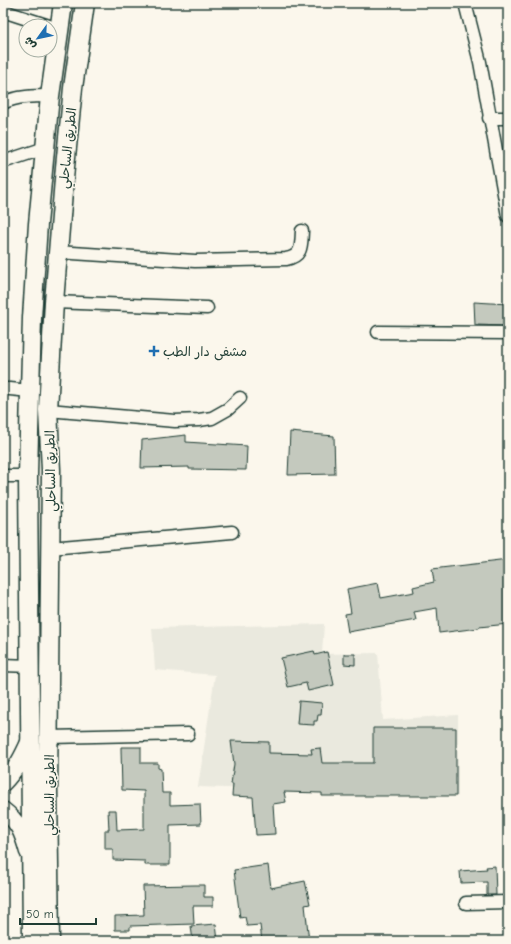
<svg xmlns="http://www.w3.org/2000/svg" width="511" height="944" font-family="'Comic Neue','Playpen Sans Arabic',sans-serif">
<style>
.built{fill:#eae9de}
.building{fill:#c4c9be;stroke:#1f3d34}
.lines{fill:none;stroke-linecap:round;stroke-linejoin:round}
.minor-casing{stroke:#1f3d34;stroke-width:15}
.major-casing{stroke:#1f3d34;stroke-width:19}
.highway-casing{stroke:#1f3d34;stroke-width:21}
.minor{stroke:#fbf7ec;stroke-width:12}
.major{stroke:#fbf7ec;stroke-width:16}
.highway{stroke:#fbf7ec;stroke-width:18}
.poi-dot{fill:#1f6fb2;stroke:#fbf7ec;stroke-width:1.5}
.labels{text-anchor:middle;stroke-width:3;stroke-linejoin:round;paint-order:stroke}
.street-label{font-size:13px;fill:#1f3d34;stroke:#fbf7ec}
.poi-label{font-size:13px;fill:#1f3d34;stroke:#fbf7ec;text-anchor:start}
</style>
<rect width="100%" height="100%" fill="#fbf7ec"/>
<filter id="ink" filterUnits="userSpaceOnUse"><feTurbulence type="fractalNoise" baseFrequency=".025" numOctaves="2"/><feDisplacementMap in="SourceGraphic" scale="8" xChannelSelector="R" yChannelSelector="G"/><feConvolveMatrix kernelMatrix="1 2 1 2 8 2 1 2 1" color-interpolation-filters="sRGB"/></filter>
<g filter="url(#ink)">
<!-- built -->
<path class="built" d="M 324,624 L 322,654 L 378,653 L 383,720 L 458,715 L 458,796 L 198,787 L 215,675 L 155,670 L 152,628 Z"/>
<!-- building -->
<path class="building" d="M 474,302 L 508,304 L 508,326 L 475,325 Z
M 290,432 L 334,436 L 335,474 L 288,475 Z
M 186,435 L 186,442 L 247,446 L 246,470 L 189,469 L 189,467 L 141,468 L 142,440 Z
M 508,560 L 508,624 L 479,627 L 479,628 L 439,633 L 437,608 L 414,612 L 416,620 L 348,632 L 345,614 L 351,613 L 347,589 L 378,583 L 381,598 L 414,592 L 413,587 L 434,582 L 432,569 Z
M 314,651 L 315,655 L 327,652 L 334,685 L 308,691 L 306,683 L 288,687 L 281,658 Z
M 344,654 L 355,654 L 355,665 L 344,664 Z
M 299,701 L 322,703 L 321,715 L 318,715 L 317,721 L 314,721 L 314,725 L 297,724 Z
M 373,728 L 456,728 L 456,796 L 322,796 L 322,793 L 284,792 L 286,802 L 273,804 L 275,834 L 256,835 L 253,797 L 232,796 L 233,784 L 231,784 L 234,764 L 231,741 L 269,742 L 269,753 L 312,754 L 311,749 L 320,748 L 322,763 L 373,763 Z
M 121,747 L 141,747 L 141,763 L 158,763 L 158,768 L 161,769 L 162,793 L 170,793 L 170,805 L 200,804 L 201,824 L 170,825 L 170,865 L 145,865 L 145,861 L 113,860 L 113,849 L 105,849 L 105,830 L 109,830 L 108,810 L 116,810 L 117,830 L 144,829 L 144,791 L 122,790 L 121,749 Z
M 268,865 L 271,888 L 305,881 L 310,904 L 305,905 L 309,941 L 262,941 L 260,925 L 247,926 L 245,917 L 240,918 L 234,870 Z
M 495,866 L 496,895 L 487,895 L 487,882 L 461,883 L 460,871 L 487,869 L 486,867 Z
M 195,885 L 204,885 L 204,897 L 213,897 L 213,906 L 193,906 L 194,924 L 130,926 L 130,930 L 115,930 L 115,916 L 144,915 L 143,886 Z
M 216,924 L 218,941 L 193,941 L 191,926 Z"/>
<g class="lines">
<!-- minor casing -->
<g class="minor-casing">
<path id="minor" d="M 465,3 L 480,62 L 508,216
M 3,11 L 49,26
M 3,103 C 17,96 35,96 50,96
M 489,118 L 508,118
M 3,162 L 45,148
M 57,252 L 195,261 L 286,259 C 303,256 301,245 302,231
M 54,302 L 207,308
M 378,332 L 508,333
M 3,389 L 10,389 L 30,391
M 48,410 L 175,421 L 199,420 L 212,418 L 228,409 L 240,398
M 3,476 L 28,476
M 50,548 L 232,532
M 3,665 L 30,666
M 49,737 L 188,734
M 466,903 L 508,902"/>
</g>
<!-- major casing -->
<g class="major-casing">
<path id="major" d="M 3,783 C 16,770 23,756 30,740
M 3,810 C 19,822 23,834 28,852"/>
</g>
<!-- highway casing -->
<g class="highway-casing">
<path id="highway" d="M 32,941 L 28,476 L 30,391 L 32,318 L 38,224 L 50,96 L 63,3
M 50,941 L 48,790 L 51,470 L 48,410 L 54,302 L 65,167 L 73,88 L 85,3"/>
</g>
<!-- minor -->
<use href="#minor" class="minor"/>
<!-- major -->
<use href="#major" class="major"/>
<!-- highway -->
<use href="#highway" class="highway"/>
</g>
</g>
<!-- markers -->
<path class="poi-dot" d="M152 345h4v4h4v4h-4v4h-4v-4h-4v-4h4z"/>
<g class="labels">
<!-- street labels -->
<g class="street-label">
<text transform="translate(67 148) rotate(-84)" y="5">الطريق الساحلي</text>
<text transform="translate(50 471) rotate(-91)" y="5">الطريق الساحلي</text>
<text transform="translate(49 795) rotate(-90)" y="5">الطريق الساحلي</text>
</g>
<!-- poi labels -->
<g class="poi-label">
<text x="163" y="356">مشفى دار الطب</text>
</g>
</g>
<!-- margin -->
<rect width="511" height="944" fill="none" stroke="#fbf7ec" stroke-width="16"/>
<rect x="8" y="8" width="495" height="928" fill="none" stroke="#1f3d34" stroke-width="1.5" filter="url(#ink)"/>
<!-- north arrow -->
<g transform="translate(38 38) rotate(237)"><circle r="19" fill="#fbf7ec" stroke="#a3ada2"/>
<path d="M0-3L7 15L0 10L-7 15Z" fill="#1f6fb2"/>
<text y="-6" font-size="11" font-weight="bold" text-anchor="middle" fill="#1f3d34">ش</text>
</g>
<!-- scale -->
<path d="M20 918v6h76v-6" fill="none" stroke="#1f3d34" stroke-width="2"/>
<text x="26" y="918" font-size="12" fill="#1f3d34" stroke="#fbf7ec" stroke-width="3" paint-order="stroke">50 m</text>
</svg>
